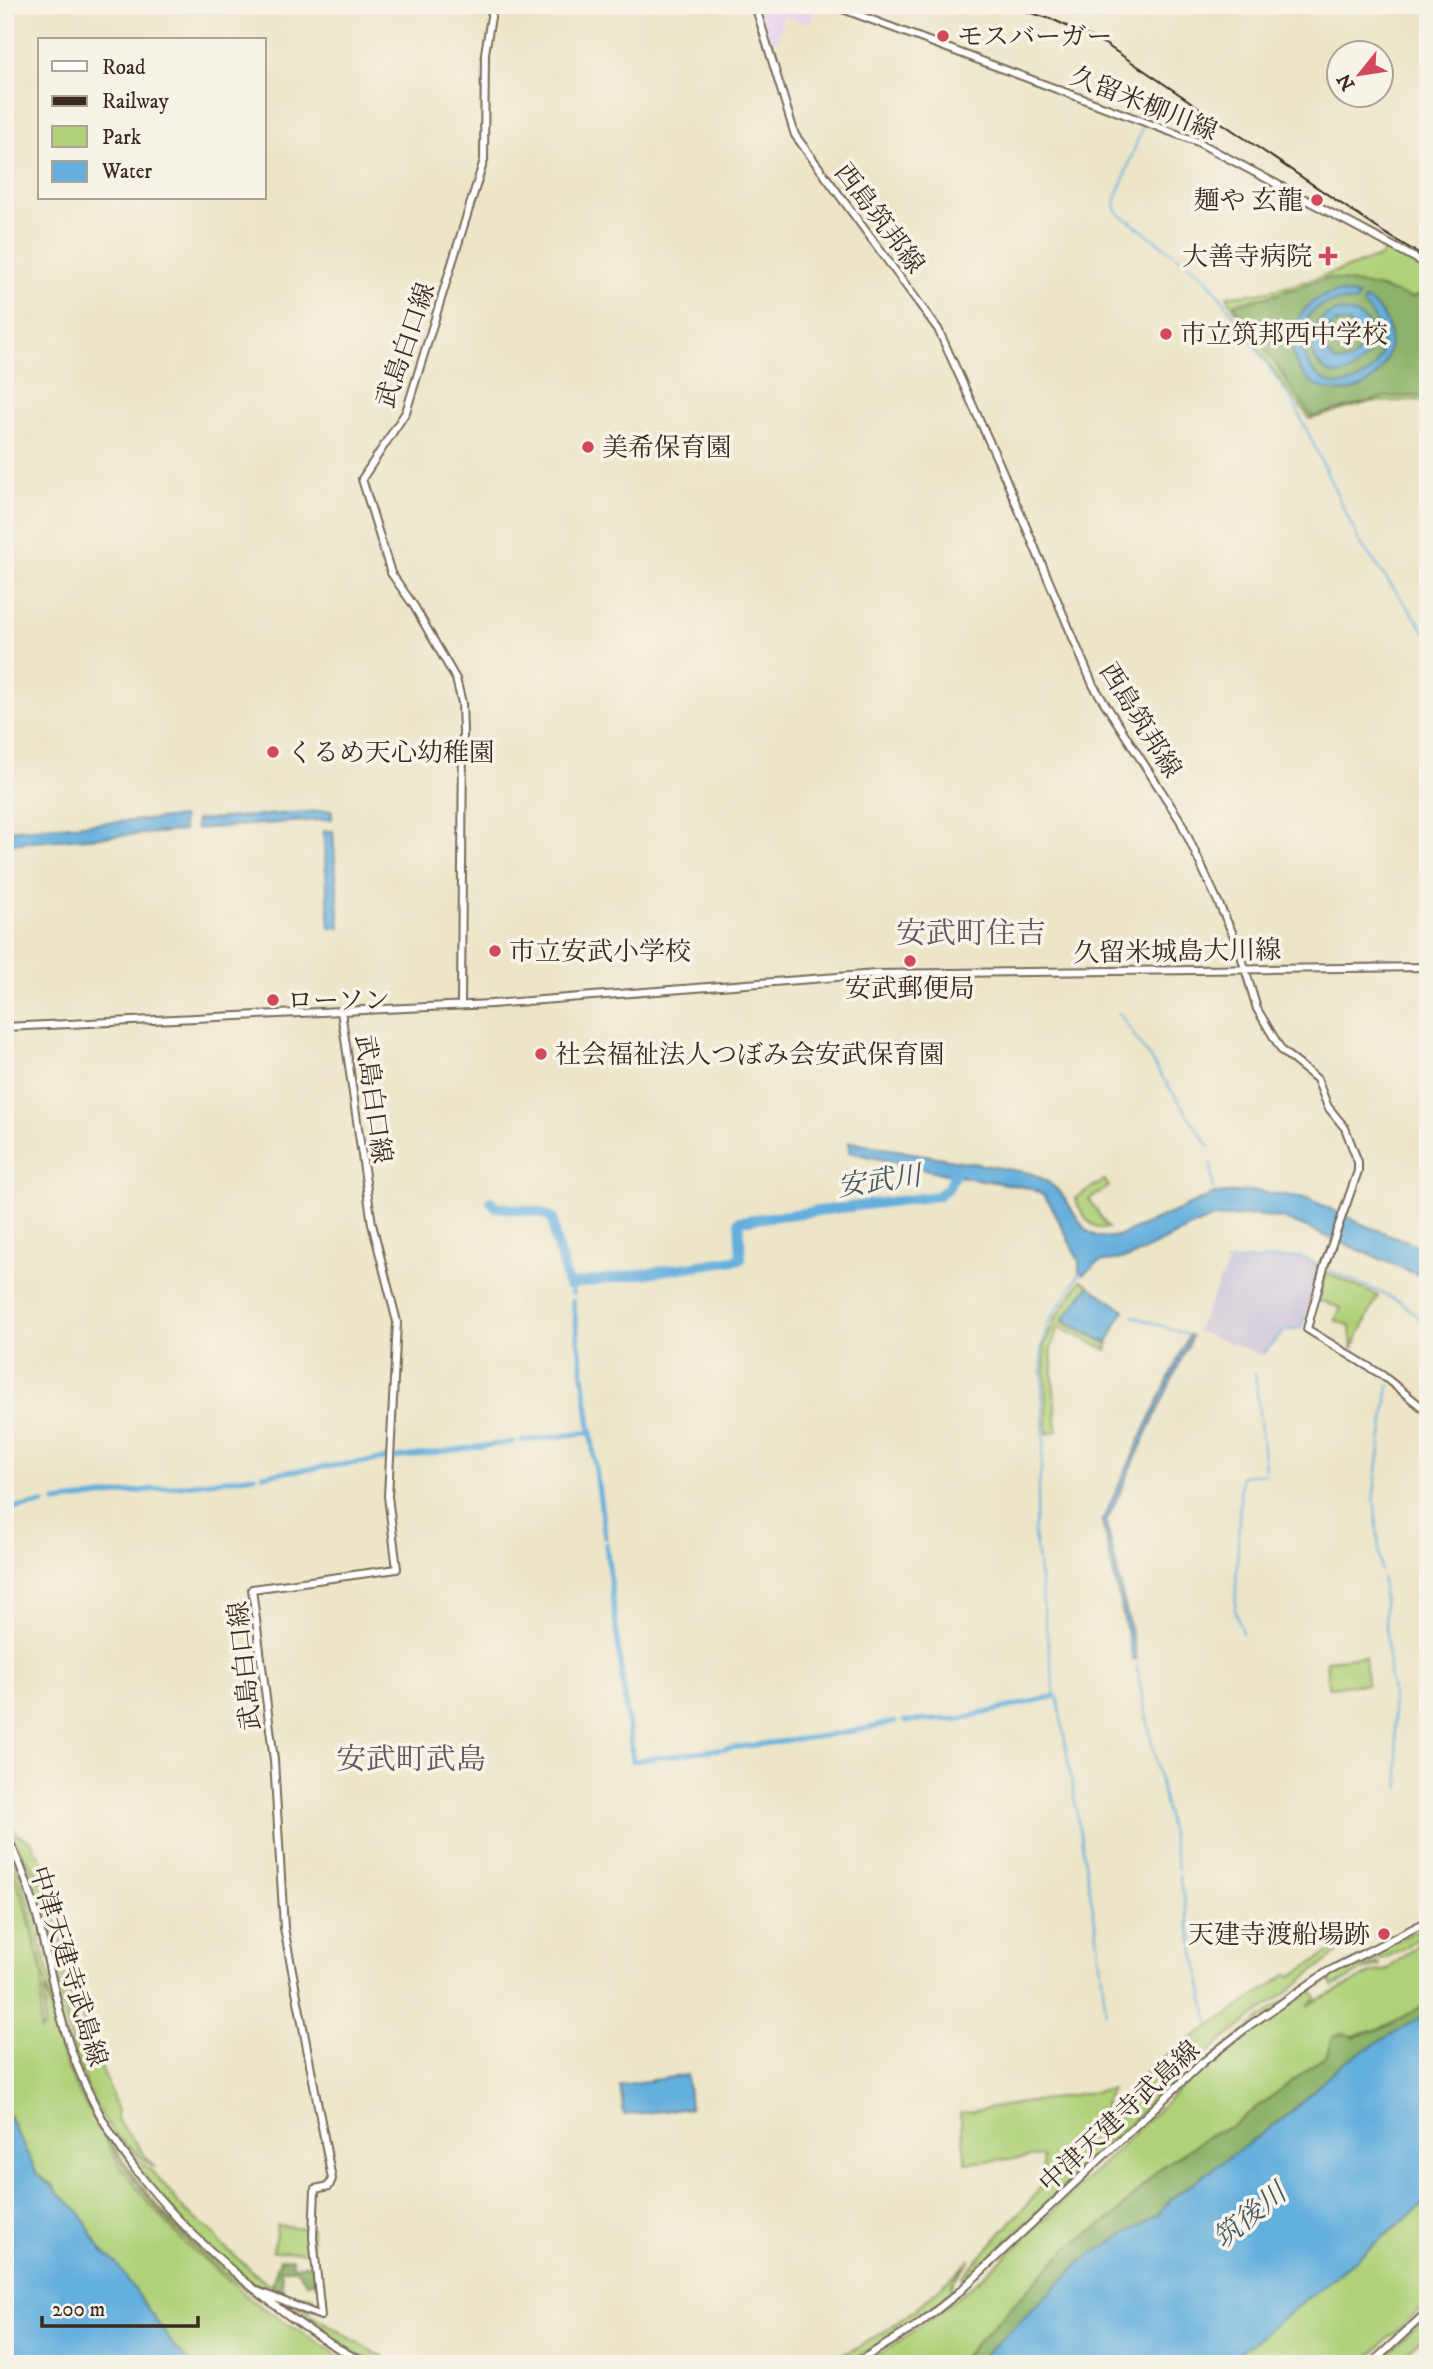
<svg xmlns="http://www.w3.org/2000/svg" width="1433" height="2369" font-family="'IM FELL DW Pica','Noto Serif JP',serif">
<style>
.built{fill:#e8d2ee}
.industrial{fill:#c9bfd7}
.green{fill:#b0d179;stroke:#767e4c;stroke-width:2}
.forest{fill:#8cb369;stroke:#646e44;stroke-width:2}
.water{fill:#64afdd;stroke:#506c7e;stroke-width:2;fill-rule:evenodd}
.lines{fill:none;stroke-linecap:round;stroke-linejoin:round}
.stream{stroke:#64afdd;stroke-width:2}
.canal{stroke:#64afdd;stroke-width:5}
.river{stroke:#64afdd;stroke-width:10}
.major-casing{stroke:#796b59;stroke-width:10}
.major{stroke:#fff;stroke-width:6}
.rail{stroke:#3b2a1e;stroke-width:2}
.poi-dot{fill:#d1495b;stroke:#f7f3e8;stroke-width:2.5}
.labels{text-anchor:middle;stroke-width:7;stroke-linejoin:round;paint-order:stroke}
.poi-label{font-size:26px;fill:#3b2a1e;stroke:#f7f3e8;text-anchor:start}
.street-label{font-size:26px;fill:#3b2a1e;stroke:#f7f3e8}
.water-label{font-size:28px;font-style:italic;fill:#495961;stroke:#f7f3e8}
.quarter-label{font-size:30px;fill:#66565f;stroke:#f7f3e8}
</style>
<rect width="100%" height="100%" fill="#f7f3e8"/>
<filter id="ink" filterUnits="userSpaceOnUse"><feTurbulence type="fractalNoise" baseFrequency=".0143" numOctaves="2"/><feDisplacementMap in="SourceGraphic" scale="14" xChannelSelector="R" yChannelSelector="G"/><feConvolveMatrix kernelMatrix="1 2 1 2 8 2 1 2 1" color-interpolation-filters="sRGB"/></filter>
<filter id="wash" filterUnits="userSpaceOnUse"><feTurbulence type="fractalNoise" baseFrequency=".00686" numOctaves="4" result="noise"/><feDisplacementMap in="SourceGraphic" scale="28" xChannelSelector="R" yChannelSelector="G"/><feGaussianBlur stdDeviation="1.57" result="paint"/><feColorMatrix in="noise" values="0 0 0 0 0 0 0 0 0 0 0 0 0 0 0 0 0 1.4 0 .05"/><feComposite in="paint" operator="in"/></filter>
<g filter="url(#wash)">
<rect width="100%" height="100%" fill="#ece5c7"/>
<!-- built -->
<path class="built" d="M 757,5 L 815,5 L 810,23 L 783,16 L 778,40 L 769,42 Z"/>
<!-- industrial -->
<path class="industrial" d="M 1301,1258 L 1322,1268 L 1301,1329 L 1286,1332 L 1263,1355 L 1196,1331 L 1228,1264 Z"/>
<!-- green -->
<path class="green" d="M 1387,247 L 1428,268 L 1428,400 L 1371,402 L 1310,419 L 1261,354 L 1227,296 C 1280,294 1329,273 1380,257 Z
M 1105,1180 L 1109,1187 L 1089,1199 L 1108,1228 C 1089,1230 1081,1213 1075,1198 Z
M 1327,1273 L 1378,1296 L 1352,1349 L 1350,1326 L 1335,1320 L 1341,1308 L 1317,1300 Z
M 1081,1280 L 1089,1286 L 1063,1320 L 1064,1323 L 1106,1343 L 1109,1342 L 1107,1350 L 1058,1327 L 1051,1349 L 1057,1431 L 1047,1434 L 1044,1346 L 1055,1319 Z
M 1365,1656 L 1367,1684 L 1328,1687 L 1326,1660 Z
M 5,1815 L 17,1835 L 31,1841 L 44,1865 L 51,1892 C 38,1867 5,1845 5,1815 Z
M 5,1841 C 48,1925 51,2024 93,2109 C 116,2155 151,2203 188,2238 C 210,2260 241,2276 261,2300 C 176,2245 105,2156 69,2062 C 52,2017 43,1968 31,1922 C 26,1901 5,1860 5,1841 Z
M 5,1853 L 22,1895 L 43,1977 L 40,2031 L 44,2027 L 45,1988 L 65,2061 L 76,2088 L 119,2164 L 148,2202 L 184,2242 L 252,2301 L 338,2355 L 358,2364 L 184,2364 L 89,2248 L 55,2187 L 37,2174 L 5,2108 Z
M 20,1856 L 40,1880 L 48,1900 L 52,1902 L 75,1991 L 87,2011 L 90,2031 L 51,1958 L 33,1889 Z
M 1428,1925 L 1428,1929 C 1394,1959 1382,1960 1338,1969 Z
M 1361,1933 C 1310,1978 1253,2014 1201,2058 C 1120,2130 1043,2208 964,2282 L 962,2277 L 1037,2193 L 1044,2176 L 1042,2156 L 966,2163 L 960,2113 L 1111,2089 L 1095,2129 L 1150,2067 L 1288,1974 L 1291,1976 Z
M 1428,1936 L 1428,2003 C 1397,2021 1369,2038 1332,2037 L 1327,2055 L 1231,2127 L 1215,2132 L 1159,2169 L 1116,2215 L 1070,2245 L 957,2364 L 863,2364 C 977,2296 1069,2195 1164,2104 C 1205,2066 1277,1997 1327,1976 C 1342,1969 1362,1967 1378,1964 L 1380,1966 L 1361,1971 L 1333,1987 L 1329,1980 L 1312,1991 L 1316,1998 L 1307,2006 L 1369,1974 L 1387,1970 Z
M 54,1972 L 87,2036 L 91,2039 L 118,2111 L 116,2118 L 155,2168 C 142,2157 125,2146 114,2133 C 79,2089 67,2025 54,1972 Z
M 121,2145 L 158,2177 L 185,2211 L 217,2236 L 219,2242 L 268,2285 L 272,2284 L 310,2310 C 292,2303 271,2297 255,2286 C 201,2250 159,2197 121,2145 Z
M 1428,2201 L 1428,2302 L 1361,2364 L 1226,2364 Z
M 277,2225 L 312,2229 L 312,2252 L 273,2251 Z
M 971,2259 L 953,2281 L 951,2294 L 911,2325 L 852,2360 L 843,2364 L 818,2364 C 878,2345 927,2301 971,2259 Z
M 270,2298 L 320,2320 L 380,2356 L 402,2364 C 351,2364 309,2327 270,2298 Z
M 1428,2317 L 1428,2330 L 1397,2364 L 1382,2364 L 1385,2356 Z"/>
<!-- forest -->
<path class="forest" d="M 1328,278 L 1381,288 L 1412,298 L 1428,290 L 1428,396 L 1385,397 L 1312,417 L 1234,304 L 1267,297 Z
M 1428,2003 L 1428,2013 L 1344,2062 L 1284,2118 L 1171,2199 L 1158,2215 L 1085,2258 L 976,2364 L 957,2364 L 1070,2245 L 1116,2215 L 1159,2169 L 1215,2132 L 1231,2127 L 1327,2055 L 1332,2037 L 1343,2033 L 1353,2037 L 1386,2027 Z
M 292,2258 L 293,2266 L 312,2264 L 315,2281 L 307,2283 L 296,2269 L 281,2269 L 283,2291 L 302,2300 L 305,2295 L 314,2297 L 317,2308 L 309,2310 L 272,2284 L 280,2259 Z"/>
<!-- water -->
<path class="water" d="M 1338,292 L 1359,296 L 1356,302 C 1262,290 1306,420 1366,375 C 1391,356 1383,324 1363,305 L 1364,299 C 1413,322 1387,399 1334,391 C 1276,382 1279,301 1338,292 Z
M 1338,311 C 1415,316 1343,415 1314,356 C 1303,335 1318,317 1338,311 ZM 1336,322 L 1349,323 L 1361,338 L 1360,351 L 1350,361 L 1336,362 L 1322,348 L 1322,335 Z
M 332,810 L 332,819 L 196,829 L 196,820 Z
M 182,817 L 183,831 L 5,844 L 5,830 Z
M 323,831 L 333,831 L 340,928 L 330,928 Z
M 849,1142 L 1030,1173 C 1043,1178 1053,1184 1062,1195 C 1080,1218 1085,1248 1124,1234 L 1214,1194 L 1254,1191 L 1307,1198 L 1364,1225 L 1428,1249 L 1428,1279 L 1285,1219 L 1256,1215 L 1215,1218 L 1199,1223 L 1129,1258 L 1099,1262 L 1083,1274 L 1079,1271 L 1079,1261 L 1051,1205 L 1043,1195 L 1030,1188 L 946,1174 L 849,1152 Z
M 1089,1286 L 1124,1310 L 1107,1343 L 1063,1320 Z
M 1189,1335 L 1192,1336 L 1106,1522 L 1137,1659 L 1133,1660 L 1102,1521 Z
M 1428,2013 L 1428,2201 L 1226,2364 L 976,2364 L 1085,2258 L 1158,2215 L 1171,2199 L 1284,2118 L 1344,2062 Z
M 687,2075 L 690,2108 L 624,2115 L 620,2085 Z
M 5,2108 L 37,2174 L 79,2211 L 101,2250 L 116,2263 L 176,2349 L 191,2364 L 5,2364 Z"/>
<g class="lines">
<!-- stream -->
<path class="stream" d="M 1143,125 L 1115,202 L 1117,212 L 1203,275 L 1224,301 L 1295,405 L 1359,541 L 1428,635
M 1119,1013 L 1209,1146
M 1211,1164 L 1213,1188
M 1227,1262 L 1300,1257 L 1321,1266
M 1329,1270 L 1401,1302 L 1428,1325
M 1081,1272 L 1049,1321 L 1041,1349 L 1044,1441 L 1034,1533 L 1055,1696 L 1058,1700 L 1096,1927 L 1106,2013
M 1133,1316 L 1188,1335
M 1287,1330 L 1301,1328 L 1305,1316
M 1264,1353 L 1283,1332
M 1255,1373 L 1265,1469
M 1381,1571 L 1374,1493 L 1389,1385
M 1382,1578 L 1390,1681
M 1242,1633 L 1235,1610 L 1241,1476 L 1265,1474
M 1136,1666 L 1178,1869
M 1391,1685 L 1400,1788
M 1179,1875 L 1209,2023
M 1415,2356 L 1420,2351
M 1410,2360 L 1414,2364"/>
<!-- canal -->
<path class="canal" d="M 571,1285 L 572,1293
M 573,1301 L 605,1537
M 522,1441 L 592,1432
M 396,1458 L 514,1442
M 263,1475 L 386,1459
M 56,1502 L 255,1476
M 5,1509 L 43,1504
M 606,1544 L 626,1710
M 627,1715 L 633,1761 L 719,1749
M 904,1721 L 960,1719 L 1055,1696
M 724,1749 L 839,1734 L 895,1722"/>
<!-- river -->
<path class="river" d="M 491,1201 L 496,1207 L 539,1212 L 553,1218 L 555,1237 L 568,1285 L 741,1259 L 739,1221 L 937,1196 L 948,1188 L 958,1168 L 962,1167"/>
</g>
</g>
<g filter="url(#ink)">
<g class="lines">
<!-- major casing -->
<g class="major-casing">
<path id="major" d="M 755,5 L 795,135 L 938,329 L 999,463 L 1093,685 L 1180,820 L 1238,945 L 1257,1009 L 1282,1051 L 1317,1079 L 1328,1107 L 1345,1128 L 1358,1162 L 1358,1171 L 1325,1264 L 1307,1329 L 1382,1375 L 1428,1412
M 832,5 L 1198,142 L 1428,265
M 461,1005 L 463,732 L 462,703 L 456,679 L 414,606 L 391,573 L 362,479 L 406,412 L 484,160 L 485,53 L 493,5
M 5,1027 L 491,1004 L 876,974 L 1428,967
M 5,1834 C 39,1894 46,1966 65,2031 C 96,2135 160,2209 241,2278 C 281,2311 321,2342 368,2364
M 257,2291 L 321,2316 L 313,2237 L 315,2189 L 329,2186 L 332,2179 L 284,1928 L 274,1760 L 252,1589 L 397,1569 L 388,1496 L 397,1322 L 372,1224 L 341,1011
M 854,2364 L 918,2325 L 958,2293 L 1203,2062 L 1250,2025 L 1327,1972 L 1428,1921
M 1371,2364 L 1428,2311"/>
</g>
<!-- major -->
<use href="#major" class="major"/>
<!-- rail -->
<path class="rail" d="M 1005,5 L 1054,20 L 1105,44 L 1383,232 L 1428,259"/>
</g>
</g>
<!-- markers -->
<g class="poi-dot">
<circle cx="943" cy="36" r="7"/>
<circle cx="1317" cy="200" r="7"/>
<path d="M1324.5 245.5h7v7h7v7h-7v7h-7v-7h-7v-7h7z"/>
<circle cx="1166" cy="334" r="7"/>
<circle cx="588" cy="447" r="7"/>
<circle cx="273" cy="752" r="7"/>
<circle cx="495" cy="951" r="7"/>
<circle cx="910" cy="961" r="7"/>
<circle cx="273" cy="1000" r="7"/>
<circle cx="541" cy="1054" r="7"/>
<circle cx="1384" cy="1934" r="7"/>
</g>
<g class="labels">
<!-- poi labels -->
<g class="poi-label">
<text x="957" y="45">モスバーガー</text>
<text x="1303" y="209" text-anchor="end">麺や 玄龍</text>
<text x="1312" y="265" text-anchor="end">大善寺病院</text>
<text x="1180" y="343">市立筑邦西中学校</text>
<text x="602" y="456">美希保育園</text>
<text x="287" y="761">くるめ天心幼稚園</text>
<text x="509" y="960">市立安武小学校</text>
<text x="910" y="997" text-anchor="middle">安武郵便局</text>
<text x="287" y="1009">ローソン</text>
<text x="555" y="1063">社会福祉法人つぼみ会安武保育園</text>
<text x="1370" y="1943" text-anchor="end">天建寺渡船場跡</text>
</g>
<!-- street labels -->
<g class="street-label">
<text transform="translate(1144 103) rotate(22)" y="9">久留米柳川線</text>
<text transform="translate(880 218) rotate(53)" y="9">西島筑邦線</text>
<text transform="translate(405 345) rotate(-71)" y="9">武島白口線</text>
<text transform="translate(1141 720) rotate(58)" y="9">西島筑邦線</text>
<text transform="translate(1177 951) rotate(-1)" y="9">久留米城島大川線</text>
<text transform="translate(374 1099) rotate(82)" y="9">武島白口線</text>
<text transform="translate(244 1666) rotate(-96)" y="9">武島白口線</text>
<text transform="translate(69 1966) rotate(73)" y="9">中津天建寺武島線</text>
<text transform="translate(1119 2116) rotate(-43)" y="9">中津天建寺武島線</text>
</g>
<!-- water labels -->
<g class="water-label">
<text transform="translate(879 1180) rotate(-8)" y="10">安武川</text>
<text transform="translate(1249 2215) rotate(-39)" y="10">筑後川</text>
</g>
<!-- quarter labels -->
<g class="quarter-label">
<text x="971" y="943">安武町住吉</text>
<text x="411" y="1769">安武町武島</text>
</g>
</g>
<!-- margin -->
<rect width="1433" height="2369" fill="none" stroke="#f7f3e8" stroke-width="28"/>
<!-- legend -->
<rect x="38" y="38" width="228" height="161" fill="#f7f3e8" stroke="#aca397" stroke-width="2"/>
<rect x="52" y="61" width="35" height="10" fill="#ffffff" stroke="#aca397" stroke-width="2"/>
<text x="102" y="74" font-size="21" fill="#3b2a1e">Road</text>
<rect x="52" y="96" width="35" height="10" fill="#3b2a1e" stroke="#aca397" stroke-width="2"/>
<text x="102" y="108" font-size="21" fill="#3b2a1e">Railway</text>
<rect x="52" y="126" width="35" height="21" fill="#b0d179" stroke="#aca397" stroke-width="2"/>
<text x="102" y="144" font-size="21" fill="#3b2a1e">Park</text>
<rect x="52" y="161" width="35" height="21" fill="#64afdd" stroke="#aca397" stroke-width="2"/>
<text x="102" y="178" font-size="21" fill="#3b2a1e">Water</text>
<!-- north arrow -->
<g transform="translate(1360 74) rotate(240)"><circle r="33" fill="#f7f3e8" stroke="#aca397" stroke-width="2"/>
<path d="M0-5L12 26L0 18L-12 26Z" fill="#d1495b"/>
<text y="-10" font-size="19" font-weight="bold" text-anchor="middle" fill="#3b2a1e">N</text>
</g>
<!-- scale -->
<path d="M42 2316v10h156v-10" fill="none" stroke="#3b2a1e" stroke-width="3.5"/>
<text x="52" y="2316" font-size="21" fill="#3b2a1e" stroke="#f7f3e8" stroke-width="5" paint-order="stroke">200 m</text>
</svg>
